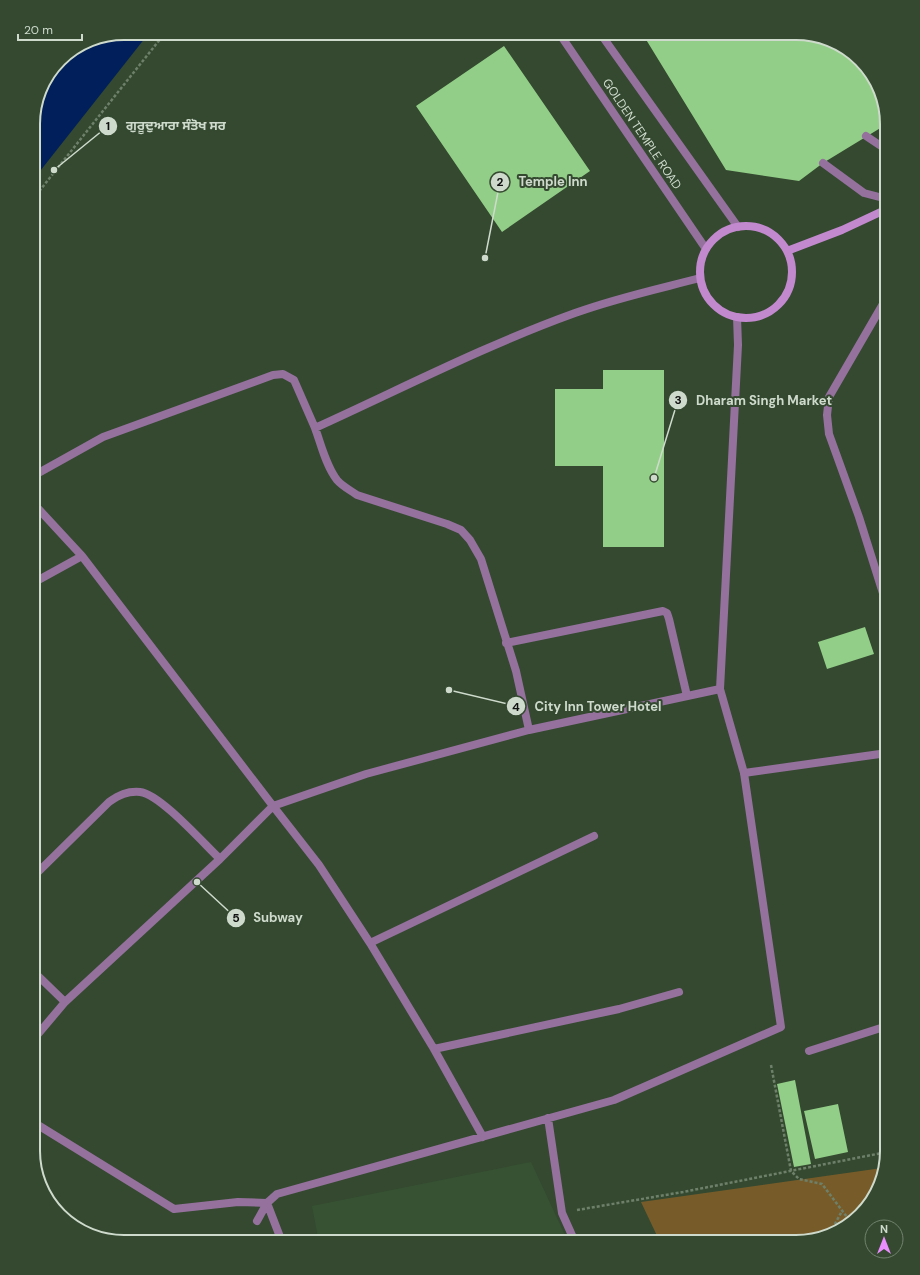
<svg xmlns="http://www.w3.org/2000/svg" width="920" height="1275" font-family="'DM Sans','Noto Sans Gurmukhi',sans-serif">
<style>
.built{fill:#375233}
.green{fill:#775c2a}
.water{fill:#001f5b}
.building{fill:#92ce87}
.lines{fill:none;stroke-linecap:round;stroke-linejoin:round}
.path{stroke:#6e806a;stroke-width:2.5;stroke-dasharray:3 2;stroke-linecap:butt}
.lane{stroke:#95719d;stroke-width:8}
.street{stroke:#95719d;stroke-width:8}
.secondary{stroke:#c389cf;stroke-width:8}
.labels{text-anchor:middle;stroke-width:4;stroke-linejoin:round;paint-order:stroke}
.street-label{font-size:12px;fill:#cedbcc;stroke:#344930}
.rim{fill:none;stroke:#cedbcc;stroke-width:2}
.leader{fill:none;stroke:#cedbcc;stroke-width:1.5}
.callout-dot{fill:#cedbcc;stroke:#344930;stroke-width:1.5}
.mark-label{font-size:12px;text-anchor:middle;font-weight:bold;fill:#111}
.callout-label{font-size:13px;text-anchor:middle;font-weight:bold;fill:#cedbcc;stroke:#344930;stroke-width:4;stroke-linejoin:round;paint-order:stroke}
</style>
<rect width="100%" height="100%" fill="#344930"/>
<!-- built -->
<path class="built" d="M 531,1162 L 568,1242 L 319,1242 L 312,1206 Z"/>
<!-- green -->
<path class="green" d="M 882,1168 L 875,1197 L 842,1230 L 796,1242 L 660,1242 L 641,1202 Z"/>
<!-- water -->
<path class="water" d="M 124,33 L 149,33 L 33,180 L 33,118 L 42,84 L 64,56 L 89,40 Z"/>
<!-- building -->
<path class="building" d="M 642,33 L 802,33 L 842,45 L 875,78 L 887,124 L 823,163 L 799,181 L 726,170 Z
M 504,46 L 590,171 L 502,232 L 416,106 Z
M 603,370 L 664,370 L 664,547 L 603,547 L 603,466 L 555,466 L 555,389 L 603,389 Z
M 865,627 L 874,654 L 827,669 L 818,642 Z
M 795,1080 L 811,1164 L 794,1167 L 777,1084 Z
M 838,1104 L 848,1152 L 815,1159 L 804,1111 Z"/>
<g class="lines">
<!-- path -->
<path class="path" d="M 33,199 L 165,33
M 771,1065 L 791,1171 L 799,1179 L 822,1184 L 850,1221
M 577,1210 L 683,1192 L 887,1152
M 830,1233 L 842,1211"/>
<!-- lane -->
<path class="lane" d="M 559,33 L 706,249
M 600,33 L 738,227
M 866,136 L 887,150
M 823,163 L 864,193 L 887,199
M 720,689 L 744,773"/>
<!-- street -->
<path class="street" d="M 315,428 C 321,444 326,466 337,480 C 342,486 350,490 357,495 L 447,524 L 461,530 L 470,540 L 481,559 L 516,671 L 529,730
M 33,476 L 103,437 L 273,375 L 283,374 L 294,380 L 315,428 C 401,389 486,345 575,313 C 616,298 658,289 700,278
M 33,503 L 82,556 L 273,806 L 366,774 L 529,730 L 720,689 L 738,345 L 737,317
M 33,583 L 82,556
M 887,606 L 859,517 L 829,434 L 827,415 L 829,397 L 887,297
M 506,643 L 663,611 L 667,613 L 669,619 L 687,696
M 36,874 L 109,802 C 119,795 127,791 140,792 C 160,794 204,844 220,859
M 370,943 L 594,836
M 33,971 L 65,1002
M 33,1040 L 65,1002 L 220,859 L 273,806 L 319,865 L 370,943 L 434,1049 L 483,1137
M 434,1049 L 619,1009 L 679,992
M 809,1051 L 887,1026
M 548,1118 L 562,1213 L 575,1242
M 33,1122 L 174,1209 L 238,1202 L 267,1203
M 267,1203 L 282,1242
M 257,1221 L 267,1203 L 277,1194 L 614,1100 L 781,1027 L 744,773 L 887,753"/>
<!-- secondary -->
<path class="secondary" d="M700 272a46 46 0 1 1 92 0a46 46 0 1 1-92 0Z
M 787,251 L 842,230 L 887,209"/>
</g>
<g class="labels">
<!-- street labels -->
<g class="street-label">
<text transform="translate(642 134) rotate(56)" y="4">GOLDEN TEMPLE ROAD</text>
</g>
</g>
<!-- crop -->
<path d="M0 0H920V1275H0ZM124 40H796A84 84 0 0 1 880 124V1151A84 84 0 0 1 796 1235H124A84 84 0 0 1 40 1151V124A84 84 0 0 1 124 40Z" fill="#344930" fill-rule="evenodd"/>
<path class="rim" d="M124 40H796A84 84 0 0 1 880 124V1151A84 84 0 0 1 796 1235H124A84 84 0 0 1 40 1151V124A84 84 0 0 1 124 40Z"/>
<!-- callouts -->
<path class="leader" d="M54 170L108 126M485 258L500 182M654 478L678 400M449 690L516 706M197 882L236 918"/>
<g class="callout-dot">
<circle cx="54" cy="170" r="4"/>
<circle cx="485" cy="258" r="4"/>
<circle cx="654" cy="478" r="4"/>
<circle cx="449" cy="690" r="4"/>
<circle cx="197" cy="882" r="4"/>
<circle cx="108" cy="126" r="10"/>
<circle cx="500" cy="182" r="10"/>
<circle cx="678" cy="400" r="10"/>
<circle cx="516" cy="706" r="10"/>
<circle cx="236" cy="918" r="10"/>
</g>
<g class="mark-label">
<text x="108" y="130">1</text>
<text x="500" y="186">2</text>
<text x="678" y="404">3</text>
<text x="516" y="711">4</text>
<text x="236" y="922">5</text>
</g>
<g class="callout-label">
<text x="176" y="130">ਗੁਰੂਦੁਆਰਾ ਸੰਤੋਖ ਸਰ</text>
<text x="553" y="186">Temple Inn</text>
<text x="764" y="405">Dharam Singh Market</text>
<text x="598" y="711">City Inn Tower Hotel</text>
<text x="278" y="922">Subway</text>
</g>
<!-- north arrow -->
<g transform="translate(884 1239)"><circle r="19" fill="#344930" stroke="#72836e"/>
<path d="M0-3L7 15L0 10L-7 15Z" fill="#ea8dfd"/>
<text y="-6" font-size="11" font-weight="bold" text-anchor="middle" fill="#cedbcc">N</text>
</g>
<!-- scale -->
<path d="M18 34v6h64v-6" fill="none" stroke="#cedbcc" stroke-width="2"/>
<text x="24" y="34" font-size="12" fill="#cedbcc" stroke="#344930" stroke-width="3" paint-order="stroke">20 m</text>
</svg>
